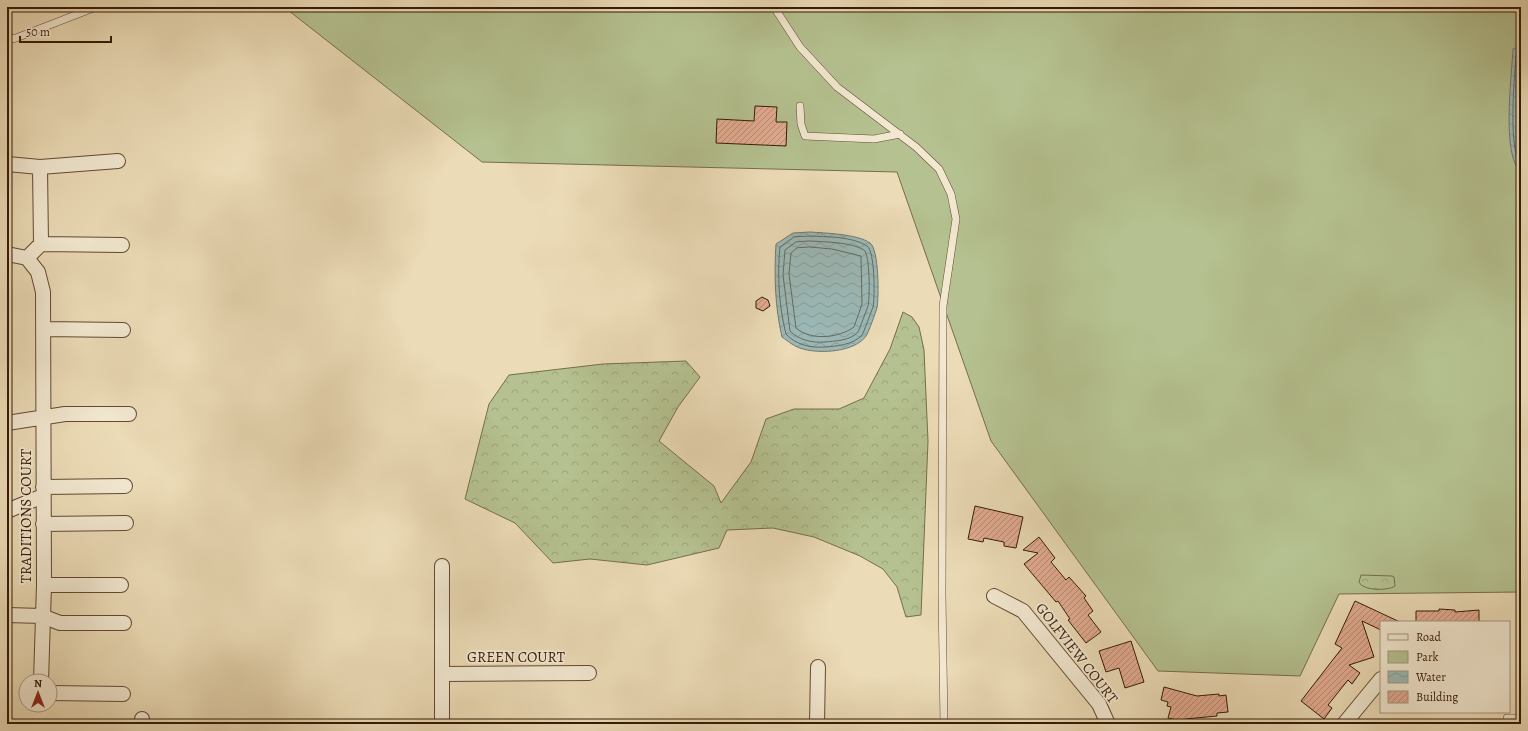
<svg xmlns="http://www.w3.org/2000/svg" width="1528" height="731" font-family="Alegreya,serif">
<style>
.green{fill:#b5c190;stroke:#756e4c}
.forest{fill:url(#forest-crowns);stroke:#756e4c}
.water{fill:url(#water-waves);stroke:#727971}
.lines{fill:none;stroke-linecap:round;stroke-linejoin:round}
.shore{stroke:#686a5f;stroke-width:1}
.building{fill:url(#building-hatch);stroke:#351a07}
.lane-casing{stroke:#624a33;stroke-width:8}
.street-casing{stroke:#624a33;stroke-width:16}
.lane{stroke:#f2e8d0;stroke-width:7}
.street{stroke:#f2e8d0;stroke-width:14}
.labels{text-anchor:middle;stroke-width:3.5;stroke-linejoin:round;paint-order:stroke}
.street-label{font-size:15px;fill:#351a07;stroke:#f2e8d0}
</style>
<defs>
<pattern id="forest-crowns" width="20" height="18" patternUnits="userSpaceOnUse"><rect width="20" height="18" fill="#b5c190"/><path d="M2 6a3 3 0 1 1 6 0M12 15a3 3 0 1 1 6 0" fill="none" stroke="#9ca57b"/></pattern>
<pattern id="water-waves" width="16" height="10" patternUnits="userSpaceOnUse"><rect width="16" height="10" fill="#9bb9b7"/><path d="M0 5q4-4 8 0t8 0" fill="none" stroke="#869e9c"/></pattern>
<pattern id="building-hatch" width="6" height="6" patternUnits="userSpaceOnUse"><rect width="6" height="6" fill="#e2ab91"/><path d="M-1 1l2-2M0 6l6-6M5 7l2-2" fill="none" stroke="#b88a74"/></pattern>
</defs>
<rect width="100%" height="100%" fill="#ebdbb6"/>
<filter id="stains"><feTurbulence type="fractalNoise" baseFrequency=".005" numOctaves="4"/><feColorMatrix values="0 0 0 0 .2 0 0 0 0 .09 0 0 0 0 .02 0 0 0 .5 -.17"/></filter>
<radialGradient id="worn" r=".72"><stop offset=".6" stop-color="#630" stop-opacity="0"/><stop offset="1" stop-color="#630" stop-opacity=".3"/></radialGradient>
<!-- green -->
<path class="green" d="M 284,7 L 1520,7 L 1521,592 L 1339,594 L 1300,676 L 1158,671 L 991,441 L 897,172 L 482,162 Z"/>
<!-- forest -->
<path class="forest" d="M 903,312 L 912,317 L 919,327 L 924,350 L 928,441 L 921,615 L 906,617 L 897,587 L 883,569 L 860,556 L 814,537 L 773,528 L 727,530 L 719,548 L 647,565 L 590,559 L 553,563 L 515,523 L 465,499 L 489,404 L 509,375 L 603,364 L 686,361 L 700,377 L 678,407 L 659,441 L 714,486 L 721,503 L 751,462 L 766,419 L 794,409 L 839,409 L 864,398 L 890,349 Z
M 1361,575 L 1392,576 L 1394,577 L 1395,586 C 1388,591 1363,591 1359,582 Z"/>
<!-- water -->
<path class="water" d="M 1521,46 L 1521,172 C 1501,156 1512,73 1513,49 Z
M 810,232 C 824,233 858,234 870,243 C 879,249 879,297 877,308 C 876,311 868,334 866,336 C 855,352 820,354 803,349 C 795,347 789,342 782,337 C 775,307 774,275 776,244 L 793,233 Z"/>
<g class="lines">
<!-- shore -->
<path class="shore" d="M 1521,50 L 1517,51 L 1516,58 C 1514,80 1508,151 1521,166
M 1521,57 L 1518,101 L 1521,154
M 810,236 C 827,237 851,236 867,246 C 875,251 875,298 873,307 C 871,312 864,332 862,335 C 853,345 837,346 825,347 C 811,348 796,345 786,334 C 779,307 777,274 780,247 L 794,237 Z
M 810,241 C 825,242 851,242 864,250 C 870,254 870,299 868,306 C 867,309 859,330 858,332 C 850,341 835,341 824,342 C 812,343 799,340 790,331 L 783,275 L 785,250 L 796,242 Z
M 810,247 L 832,249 L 861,256 L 862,304 L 854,327 C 839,338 811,341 796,328 L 789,274 L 791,253 L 797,248 Z"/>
</g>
<!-- building -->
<path class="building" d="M 755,106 L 777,107 L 776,122 L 787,122 L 786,146 L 716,143 L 717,119 L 754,121 Z
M 762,297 L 768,300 L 770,306 L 763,311 L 756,308 L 756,301 Z
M 975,506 L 1023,517 L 1016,548 L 1004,546 L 1004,542 L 984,538 L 983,542 L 968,539 Z
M 1039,537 L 1055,558 L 1051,562 L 1066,580 L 1069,577 L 1086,596 L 1084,598 L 1093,611 L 1088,615 L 1101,632 L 1086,643 L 1068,620 L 1070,619 L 1058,601 L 1056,602 L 1024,564 L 1038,553 L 1023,550 Z
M 1355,601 L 1400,622 L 1381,622 L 1381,630 L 1362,621 L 1374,657 L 1349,665 L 1360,673 L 1352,684 L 1348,680 L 1328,705 L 1332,708 L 1324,719 L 1301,701 L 1342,648 L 1335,644 Z
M 1439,609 L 1455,610 L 1455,612 L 1479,610 L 1479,622 L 1416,622 L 1416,611 L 1439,611 Z
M 1131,641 L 1144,682 L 1125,688 L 1119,668 L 1106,672 L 1099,651 Z
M 1164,687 L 1197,696 L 1219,694 L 1219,696 L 1226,695 L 1228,712 L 1217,713 L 1217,716 L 1185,719 L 1185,722 L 1168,718 L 1171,707 L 1167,706 L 1168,702 L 1161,700 Z"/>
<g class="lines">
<!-- lane casing -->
<g class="lane-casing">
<path id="lane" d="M 774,7 L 800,47 L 837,87 L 916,147 L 939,169 L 951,194 L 956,219 L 943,306 L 942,595 L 944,724
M 7,40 L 16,38 L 96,7
M 800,106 L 801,124 L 805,136 L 874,139 L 900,134
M 1507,724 L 1507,718 L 1521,718"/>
</g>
<!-- street casing -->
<g class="street-casing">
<path id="street" d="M 7,164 L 40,167 L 41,244 L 27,258
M 40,167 L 118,161
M 41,244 L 122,245
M 7,254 L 27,258 L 38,272 L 43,292 L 44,585 L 41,681
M 44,329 L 123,330
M 7,423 L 65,414 L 129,414
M 43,487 L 125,486
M 7,511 L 43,496
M 43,524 L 126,523
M 442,566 L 442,724
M 44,585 L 121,585
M 994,596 L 1023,611 L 1099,704 L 1108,724
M 7,615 L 42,616 L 60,623 L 124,623
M 442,674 L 589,673
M 50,693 L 123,694
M 142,719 L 142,724
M 817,724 L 818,667
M 1344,724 L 1381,679"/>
</g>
<!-- lane -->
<use href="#lane" class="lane"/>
<!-- street -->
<use href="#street" class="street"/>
</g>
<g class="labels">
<!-- street labels -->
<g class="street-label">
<text transform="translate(26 516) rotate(-90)" y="5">TRADITIONS COURT</text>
<text transform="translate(1077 653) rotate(52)" y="5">GOLFVIEW COURT</text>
<text x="516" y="662">GREEN COURT</text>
</g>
</g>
<!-- margin -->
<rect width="1528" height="731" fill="none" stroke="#ebdbb6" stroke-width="24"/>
<rect x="8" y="8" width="1512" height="715" fill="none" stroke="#351a07" stroke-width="2"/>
<rect x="12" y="12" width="1504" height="707" fill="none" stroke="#351a07"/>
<!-- legend -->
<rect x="1380" y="621" width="130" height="92" fill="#f2e8d0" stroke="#a69680"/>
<rect x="1388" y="634" width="20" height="6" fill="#f2e8d0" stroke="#a69680"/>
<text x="1416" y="641" font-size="12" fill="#351a07">Road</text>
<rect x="1388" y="651" width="20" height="12" fill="#b5c190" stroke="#a69680"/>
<text x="1416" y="661" font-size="12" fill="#351a07">Park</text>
<rect x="1388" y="671" width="20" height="12" fill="url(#water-waves)" stroke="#a69680"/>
<text x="1416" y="681" font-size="12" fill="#351a07">Water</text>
<rect x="1388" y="691" width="20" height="12" fill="url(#building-hatch)" stroke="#a69680"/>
<text x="1416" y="701" font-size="12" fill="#351a07">Building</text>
<!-- north arrow -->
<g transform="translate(38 693)"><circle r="19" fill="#f2e8d0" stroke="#a69680"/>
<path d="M0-3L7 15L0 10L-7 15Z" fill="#8f2418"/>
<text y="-6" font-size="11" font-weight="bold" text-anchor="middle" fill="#351a07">N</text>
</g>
<!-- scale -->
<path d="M20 36v6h91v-6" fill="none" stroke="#351a07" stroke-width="2"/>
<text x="26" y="36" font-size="12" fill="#351a07" stroke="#f2e8d0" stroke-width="3" paint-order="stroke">50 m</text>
<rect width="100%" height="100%" filter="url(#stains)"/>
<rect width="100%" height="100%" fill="url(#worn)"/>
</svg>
